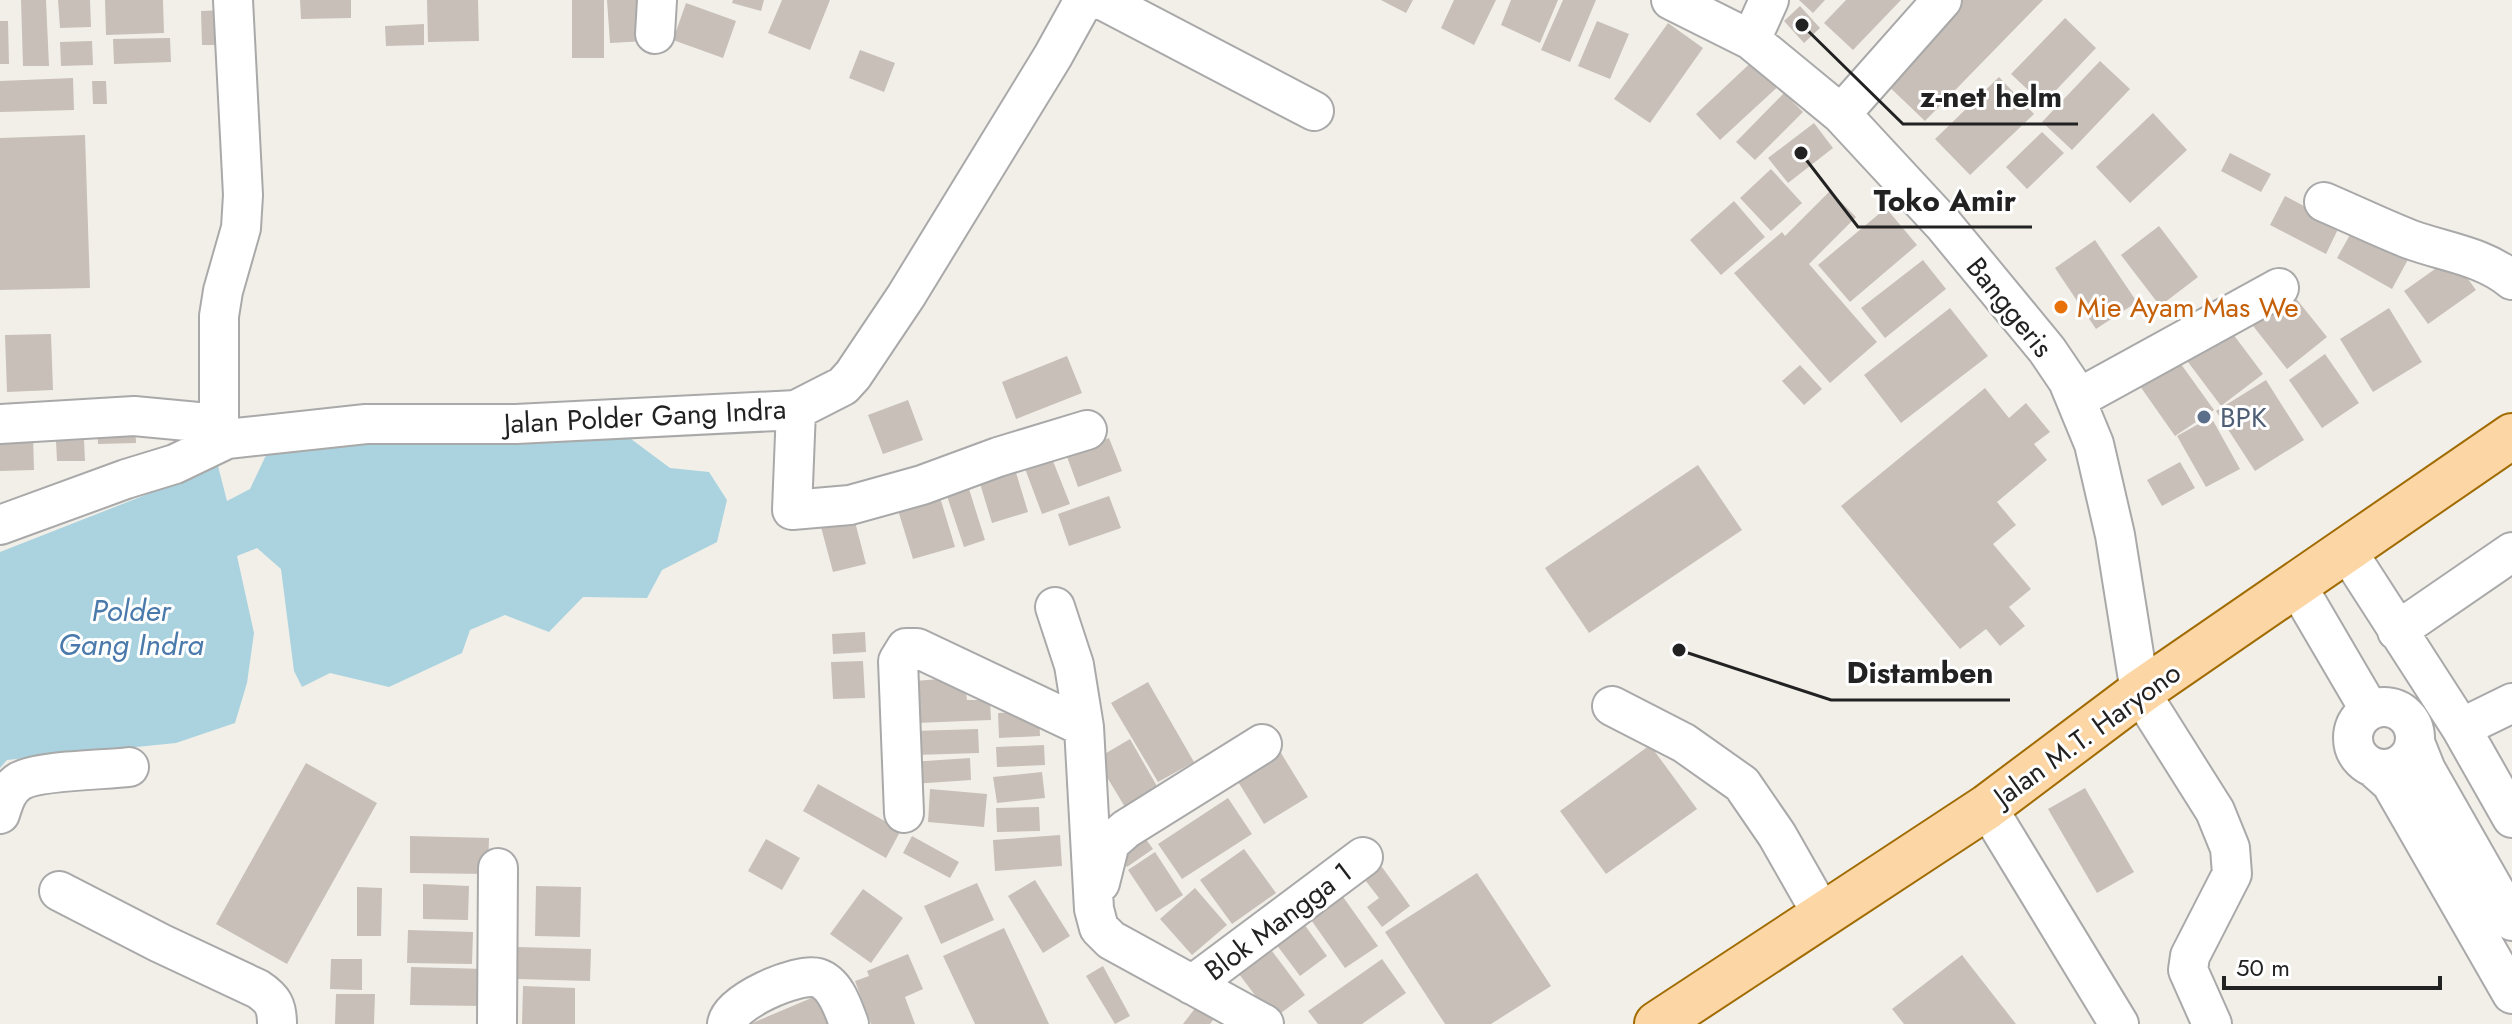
<svg xmlns="http://www.w3.org/2000/svg" width="2512" height="1024" font-family="Jost,sans-serif">
<style>
.water{fill:#aad3df}
.building{fill:#c7bfb8}
.lines{fill:none;stroke-linecap:round;stroke-linejoin:round}
.minor-casing{stroke:#a9a9a9;stroke-width:42}
.major-casing{stroke:#a06b00;stroke-width:48}
.minor{stroke:#fff;stroke-width:38}
.major{stroke:#fcd6a4;stroke-width:44}
.food-dot{fill:#e8710a;stroke:#fff;stroke-width:3}
.service-dot{fill:#5c6f8a;stroke:#fff;stroke-width:3}
.labels{text-anchor:middle;stroke-width:6;stroke-linejoin:round;paint-order:stroke}
.street-label{font-size:28px;fill:#222;stroke:#fff}
.food-label{font-size:28px;fill:#c56008;stroke:#fff;text-anchor:start}
.service-label{font-size:28px;fill:#4e5e75;stroke:#fff;text-anchor:start}
.water-label{font-size:30px;font-style:italic;fill:#4a7aab;stroke:#fff}
.leader{fill:none;stroke:#222;stroke-width:3}
.callout-dot{fill:#222;stroke:#fff;stroke-width:3}
.callout-label{font-size:30px;text-anchor:middle;font-weight:bold;fill:#222;stroke:#fff;stroke-width:6;stroke-linejoin:round;paint-order:stroke}
</style>
<rect width="100%" height="100%" fill="#f2efe9"/>
<!-- water -->
<path class="water" d="M 623,433 L 670,468 L 709,472 L 727,500 L 717,542 L 662,570 L 647,598 L 583,597 L 549,632 L 505,615 L 470,630 L 462,653 L 389,687 L 330,673 L 302,687 L 294,671 L 281,569 L 257,548 L 237,556 L 254,633 L 247,683 L 235,723 L 176,743 L 7,760 L 0,768 L 0,552 L 158,490 L 217,462 L 227,501 L 250,489 L 269,449 L 411,435 Z"/>
<!-- building -->
<path class="building" d="M 21,0 L 46,0 L 49,66 L 23,66 Z
M 58,0 L 90,0 L 91,27 L 60,28 Z
M 105,0 L 163,0 L 164,33 L 106,35 Z
M 300,0 L 351,0 L 351,18 L 301,19 Z
M 427,0 L 478,0 L 479,41 L 428,42 Z
M 572,0 L 604,0 L 604,58 L 572,58 Z
M 607,0 L 644,0 L 646,41 L 610,43 Z
M 733,0 L 764,0 L 761,11 L 732,3 Z
M 782,0 L 830,0 L 810,50 L 768,33 Z
M 1381,0 L 1413,0 L 1406,13 Z
M 1454,0 L 1496,0 L 1474,45 L 1441,28 Z
M 1511,0 L 1558,0 L 1540,43 L 1501,25 Z
M 1563,0 L 1596,0 L 1570,62 L 1541,50 Z
M 1799,0 L 1825,0 L 1813,13 Z
M 1846,0 L 1901,0 L 1853,50 L 1824,23 Z
M 1955,0 L 2043,0 L 1925,121 L 1880,78 Z
M 686,3 L 736,21 L 723,58 L 673,40 Z
M 1800,6 L 1820,28 L 1804,43 L 1784,21 Z
M 224,10 L 225,45 L 202,45 L 201,11 Z
M 2065,18 L 2096,48 L 2043,104 L 2011,74 Z
M 0,21 L 8,21 L 9,64 L 0,64 Z
M 1597,21 L 1629,34 L 1610,79 L 1578,66 Z
M 1668,23 L 1703,48 L 1650,123 L 1614,99 Z
M 424,24 L 424,45 L 386,46 L 385,26 Z
M 170,38 L 171,62 L 114,64 L 113,39 Z
M 92,41 L 93,65 L 61,66 L 60,42 Z
M 860,50 L 895,63 L 884,92 L 849,78 Z
M 1757,57 L 1782,83 L 1720,140 L 1696,114 Z
M 2100,61 L 2130,89 L 2072,150 L 2042,122 Z
M 1999,77 L 2034,114 L 1970,175 L 1935,139 Z
M 73,78 L 74,110 L 0,112 L 0,81 Z
M 92,81 L 106,81 L 107,104 L 93,104 Z
M 1784,93 L 1803,112 L 1755,160 L 1736,142 Z
M 2153,113 L 2187,150 L 2130,203 L 2096,167 Z
M 1814,123 L 1833,148 L 1788,183 L 1768,158 Z
M 2042,132 L 2064,153 L 2027,189 L 2006,167 Z
M 85,135 L 90,288 L 0,290 L 0,138 Z
M 2230,153 L 2271,174 L 2261,192 L 2221,171 Z
M 1771,169 L 1802,203 L 1771,231 L 1740,198 Z
M 1830,191 L 1856,217 L 1809,264 L 1877,342 L 1830,383 L 1734,273 L 1782,232 L 1785,236 Z
M 2285,196 L 2340,225 L 2326,254 L 2270,225 Z
M 1734,201 L 1765,237 L 1721,275 L 1690,240 Z
M 1886,208 L 1917,245 L 1850,302 L 1818,265 Z
M 2356,224 L 2411,254 L 2392,289 L 2337,258 Z
M 2159,226 L 2198,277 L 2160,306 L 2121,255 Z
M 2095,240 L 2137,302 L 2096,329 L 2055,268 Z
M 2452,257 L 2476,290 L 2428,324 L 2404,291 Z
M 1923,260 L 1946,289 L 1885,338 L 1861,308 Z
M 2290,291 L 2327,337 L 2287,369 L 2250,322 Z
M 1950,308 L 1988,356 L 1901,423 L 1864,375 Z
M 2389,308 L 2422,362 L 2373,392 L 2340,339 Z
M 2227,326 L 2263,374 L 2221,406 L 2185,358 Z
M 51,334 L 53,390 L 7,392 L 5,335 Z
M 2173,353 L 2214,410 L 2175,436 L 2135,379 Z
M 2325,354 L 2359,403 L 2322,428 L 2289,380 Z
M 1067,356 L 1082,393 L 1016,419 L 1002,382 Z
M 1800,365 L 1822,389 L 1804,405 L 1782,381 Z
M 2266,380 L 2304,440 L 2255,471 L 2216,411 Z
M 1985,388 L 2009,418 L 2026,403 L 2050,432 L 2034,444 L 2047,460 L 1997,502 L 2016,525 L 1993,544 L 2031,589 L 2009,607 L 2025,626 L 2000,646 L 1986,629 L 1960,649 L 1841,506 Z
M 908,400 L 923,440 L 883,454 L 868,415 Z
M 2211,417 L 2240,469 L 2206,487 L 2177,436 Z
M 135,420 L 136,443 L 98,444 L 97,421 Z
M 33,435 L 34,470 L 0,471 L 0,436 Z
M 1109,438 L 1122,471 L 1078,487 L 1066,454 Z
M 84,440 L 85,461 L 57,461 L 56,441 Z
M 1051,456 L 1070,504 L 1042,514 L 1024,466 Z
M 2180,462 L 2195,488 L 2162,506 L 2147,480 Z
M 1698,465 L 1742,530 L 1589,633 L 1545,568 Z
M 1014,466 L 1028,512 L 992,523 L 978,477 Z
M 969,489 L 985,540 L 964,547 L 947,496 Z
M 939,494 L 955,547 L 913,559 L 897,507 Z
M 1109,496 L 1121,528 L 1069,546 L 1058,514 Z
M 854,518 L 866,564 L 833,572 L 821,527 Z
M 865,632 L 866,652 L 833,654 L 832,634 Z
M 863,661 L 865,698 L 833,699 L 831,662 Z
M 964,677 L 967,700 L 990,700 L 991,720 L 916,723 L 903,682 Z
M 1148,682 L 1194,762 L 1158,782 L 1111,703 Z
M 1039,711 L 1040,736 L 999,738 L 998,713 Z
M 978,729 L 979,753 L 915,755 L 914,731 Z
M 1130,739 L 1158,788 L 1125,807 L 1096,759 Z
M 1044,745 L 1045,765 L 997,767 L 996,747 Z
M 1650,745 L 1697,809 L 1606,874 L 1560,811 Z
M 1281,753 L 1308,797 L 1264,824 L 1237,780 Z
M 970,758 L 971,780 L 912,784 L 911,762 Z
M 306,763 L 377,803 L 287,964 L 216,924 Z
M 1042,772 L 1045,798 L 997,803 L 993,777 Z
M 818,784 L 901,830 L 886,858 L 803,811 Z
M 2085,788 L 2134,872 L 2097,893 L 2048,809 Z
M 930,789 L 987,794 L 984,827 L 928,822 Z
M 1228,798 L 1252,834 L 1182,879 L 1158,844 Z
M 1039,807 L 1040,831 L 997,832 L 996,808 Z
M 1140,831 L 1153,849 L 1127,867 L 1115,848 Z
M 1060,835 L 1062,866 L 995,871 L 993,840 Z
M 410,836 L 489,838 L 488,874 L 410,873 Z
M 912,836 L 959,862 L 950,878 L 903,853 Z
M 766,839 L 800,858 L 782,890 L 748,871 Z
M 1244,849 L 1276,893 L 1232,924 L 1200,880 Z
M 1155,852 L 1183,895 L 1156,912 L 1128,870 Z
M 1382,867 L 1410,906 L 1382,927 L 1367,907 L 1379,898 L 1365,880 Z
M 1477,873 L 1551,986 L 1491,1024 L 1445,1024 L 1385,932 Z
M 1035,880 L 1070,936 L 1043,953 L 1008,896 Z
M 977,883 L 994,920 L 941,944 L 924,906 Z
M 423,884 L 469,886 L 468,920 L 423,919 Z
M 536,886 L 581,887 L 580,937 L 535,936 Z
M 357,887 L 382,888 L 381,936 L 357,936 Z
M 1195,888 L 1227,925 L 1192,955 L 1160,919 Z
M 863,889 L 903,918 L 871,963 L 830,934 Z
M 1341,894 L 1378,946 L 1345,968 L 1309,917 Z
M 1304,924 L 1327,956 L 1300,976 L 1276,944 Z
M 1004,928 L 1049,1024 L 975,1024 L 943,956 Z
M 408,930 L 473,932 L 472,964 L 407,963 Z
M 517,947 L 591,949 L 590,981 L 517,979 Z
M 1272,951 L 1305,995 L 1273,1019 L 1239,974 Z
M 908,954 L 923,989 L 905,997 L 915,1024 L 871,1024 L 855,981 L 869,976 L 867,971 Z
M 1962,955 L 2016,1024 L 1904,1024 L 1892,1009 Z
M 331,959 L 362,959 L 362,990 L 330,989 Z
M 1382,959 L 1406,993 L 1362,1024 L 1318,1024 L 1308,1011 Z
M 1103,966 L 1130,1016 L 1115,1024 L 1086,976 Z
M 411,967 L 485,969 L 484,1006 L 410,1005 Z
M 523,986 L 575,988 L 575,1024 L 522,1024 Z
M 336,994 L 375,994 L 374,1024 L 335,1024 Z
M 1206,994 L 1223,1007 L 1210,1024 L 1183,1024 Z
M 816,996 L 828,1024 L 750,1024 Z"/>
<g class="lines">
<!-- minor casing -->
<g class="minor-casing">
<path id="minor" d="M 1102,0 L 1314,111
M 1671,0 L 1751,40 L 1841,114 L 1943,224 L 2047,350 L 2068,381 L 2094,444 L 2115,535 L 2140,692 L 2215,811 L 2230,848 L 2232,874 L 2190,956 L 2188,970 L 2212,1024
M 655,34 L 657,0
M 1751,40 L 1769,0
M 1841,114 L 1942,0
M 2324,202 C 2352,214 2381,228 2409,239 C 2444,252 2483,256 2512,280
M 2077,399 L 2279,288
M 796,410 L 792,510 L 850,505 L 922,485 L 998,457 L 1087,430
M 0,424 L 134,416 L 219,424
M 227,439 L 219,424 L 219,316 L 223,291 L 241,228 L 243,195 L 233,0
M 0,525 L 126,479 L 175,464 L 227,439 L 366,424 L 516,424 L 796,410 L 843,386 L 853,375 L 906,296 L 1053,56 L 1084,0
M 2347,551 L 2461,728 L 2512,818
M 2297,586 L 2369,709
M 1055,607 L 1074,665 L 1084,727
M 2397,631 L 2512,552
M 1612,706 L 1684,743 L 1742,784 L 1777,835 L 1822,914
M2353 738a31 31 0 1 1 62 0a31 31 0 1 1-62 0Z
M 2461,728 L 2512,703
M 2416,745 L 2426,770 L 2512,921
M 2373,767 L 2391,783 L 2512,994
M 1987,807 L 2119,1024
M 904,813 L 898,661 L 906,648 L 917,648 L 1084,727 L 1094,909 L 1099,928 L 1111,940 L 1264,1024
M 0,814 C 4,801 8,788 20,781 C 39,770 105,770 129,767
M 1100,883 L 1110,843 L 1126,829 L 1262,744
M 59,891 L 160,943 L 258,989 C 273,999 277,1006 277,1024
M 1192,985 L 1363,857
M 497,1024 L 498,868
M 727,1024 C 730,1002 797,972 818,978 C 836,984 843,1008 849,1024"/>
</g>
<!-- major casing -->
<g class="major-casing">
<path id="major" d="M 1657,1024 L 1987,807 L 2140,692 L 2512,436"/>
</g>
<!-- minor -->
<use href="#minor" class="minor"/>
<!-- major -->
<use href="#major" class="major"/>
</g>
<!-- markers -->
<circle class="food-dot" cx="2061" cy="307" r="8"/>
<circle class="service-dot" cx="2204" cy="417" r="8"/>
<g class="labels">
<!-- street labels -->
<g class="street-label">
<text transform="translate(2010 307) rotate(51)" y="10">Banggeris</text>
<text transform="translate(645 416) rotate(-3)" y="10">Jalan Polder Gang Indra</text>
<text transform="translate(2087 734) rotate(-36)" y="10">Jalan M.T. Haryono</text>
<text transform="translate(1278 921) rotate(-37)" y="10">Blok Mangga 1</text>
</g>
<!-- food labels -->
<g class="food-label">
<text x="2077" y="317">Mie Ayam Mas We</text>
</g>
<!-- service labels -->
<g class="service-label">
<text x="2220" y="427">BPK</text>
</g>
<!-- water labels -->
<g class="water-label">
<text x="131" y="621">Polder<tspan x="131" dy="34">Gang Indra</tspan></text>
</g>
</g>
<!-- callouts -->
<path class="leader" d="M1802 25L1903 124H2078M1801 153L1858 227H2032M1679 650L1831 700H2010"/>
<g class="callout-dot">
<circle cx="1802" cy="25" r="8"/>
<circle cx="1801" cy="153" r="8"/>
<circle cx="1679" cy="650" r="8"/>
</g>
<g class="callout-label">
<text x="1991" y="107">z-net helm</text>
<text x="1945" y="211">Toko Amir</text>
<text x="1920" y="683">Distamben</text>
</g>
<!-- scale -->
<path d="M2224 976v12h216v-12" fill="none" stroke="#222222" stroke-width="4"/>
<text x="2236" y="976" font-size="24" fill="#222222" stroke="#ffffff" stroke-width="6" paint-order="stroke">50 m</text>
</svg>
